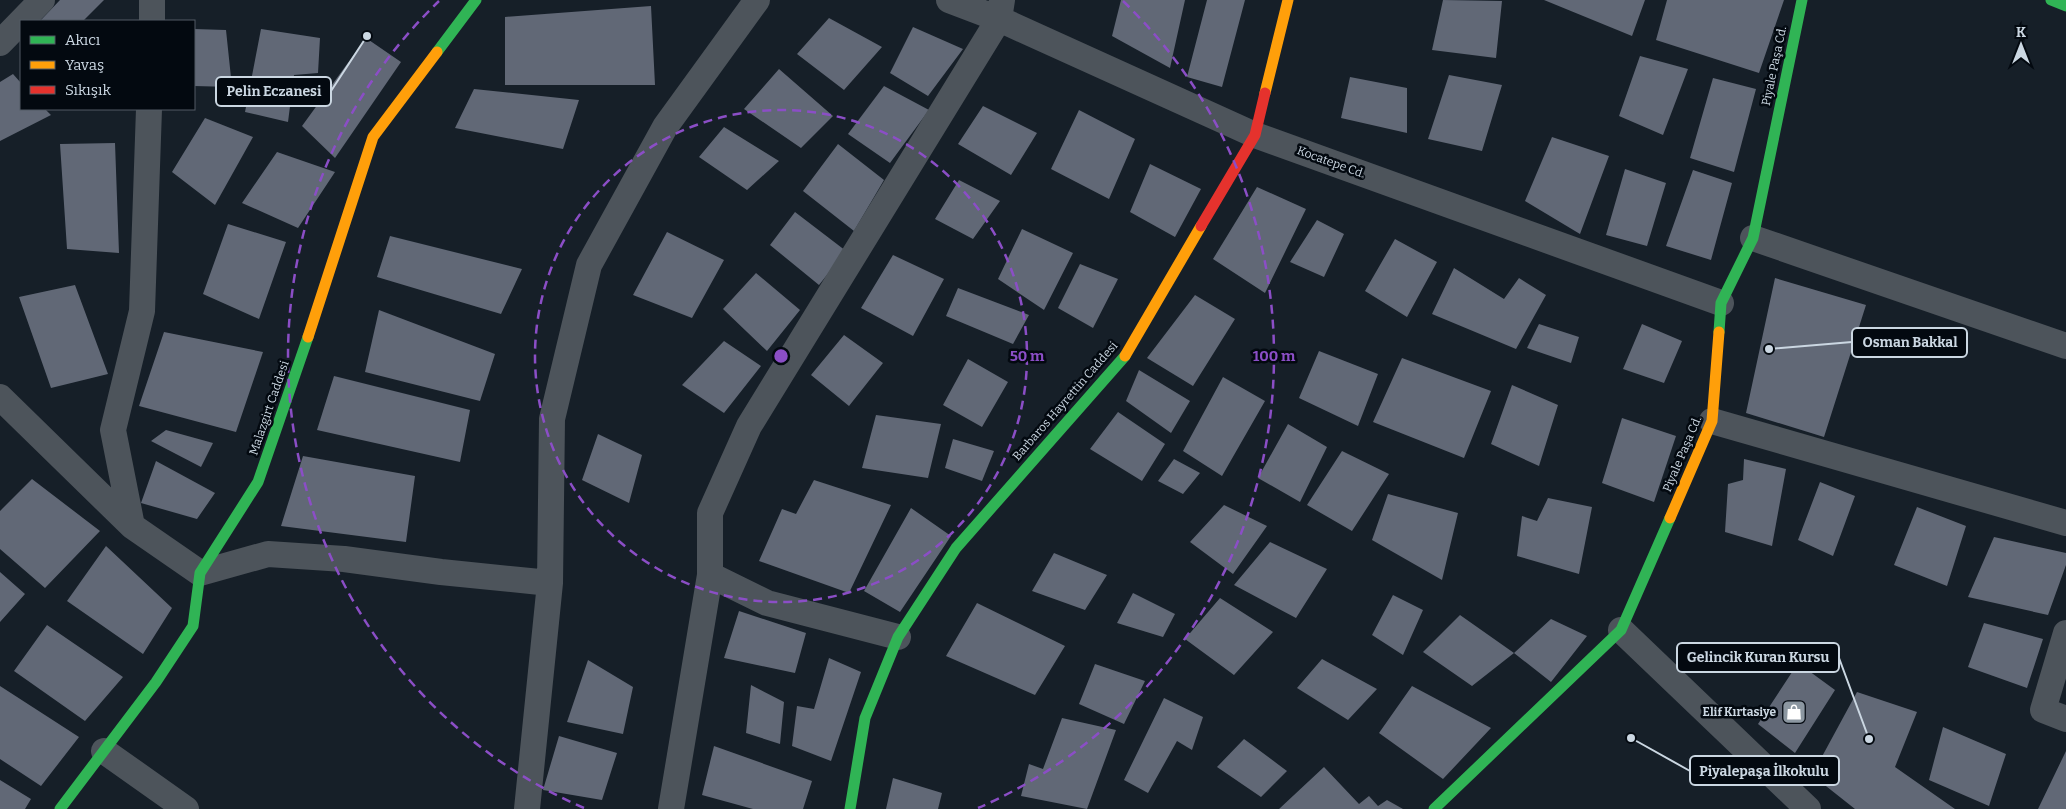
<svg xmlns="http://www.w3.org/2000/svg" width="2066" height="809" font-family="Bitter,serif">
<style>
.building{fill:#616876}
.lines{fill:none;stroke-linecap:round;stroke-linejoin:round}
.street{stroke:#4d545b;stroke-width:26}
.fast{stroke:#30b455;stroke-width:11}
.slow{stroke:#ff9f0a;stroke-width:11}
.jam{stroke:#e5322d;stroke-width:11}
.ring{fill:none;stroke:#8b4ec6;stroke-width:2.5;stroke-dasharray:9 6}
.labels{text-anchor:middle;stroke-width:5;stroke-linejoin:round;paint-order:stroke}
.street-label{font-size:12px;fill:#cbd7e2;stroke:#030910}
.poi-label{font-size:12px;font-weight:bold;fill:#cbd7e2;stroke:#030910;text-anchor:end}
.centre{fill:#8b4ec6;stroke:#030910;stroke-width:2.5}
.ring-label{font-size:15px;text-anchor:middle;font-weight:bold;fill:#8b4ec6;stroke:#030910;stroke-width:5;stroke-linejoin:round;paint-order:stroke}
.leader{fill:none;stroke:#cbd7e2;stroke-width:2}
.callout-dot{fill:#cbd7e2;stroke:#030910;stroke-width:2}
.callout{fill:#030910;stroke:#cbd7e2;stroke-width:2}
.callout-label{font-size:14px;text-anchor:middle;font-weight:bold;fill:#cbd7e2}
</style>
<rect width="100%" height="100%" fill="#161f28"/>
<!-- building -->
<path class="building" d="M 60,0 L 104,0 L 83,21 L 40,21 Z
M 1121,0 L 1185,0 L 1170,68 L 1112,36 Z
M 1207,0 L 1245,0 L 1222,87 L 1187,77 Z
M 1443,0 L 1502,1 L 1496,58 L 1432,50 Z
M 1544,0 L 1645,0 L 1632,36 Z
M 1667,0 L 1784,0 L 1759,73 L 1656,40 Z
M 651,6 L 655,85 L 505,85 L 505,17 Z
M 829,18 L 882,47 L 844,90 L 797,54 Z
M 913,27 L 963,49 L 928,96 L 890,73 Z
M 194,29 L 226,30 L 232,87 L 194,86 Z
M 261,29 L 320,38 L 318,73 L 294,75 L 288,122 L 245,112 Z
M 366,38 L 401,62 L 335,158 L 302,126 Z
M 1640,56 L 1688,69 L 1663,135 L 1619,116 Z
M 779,69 L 833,116 L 801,148 L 744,109 Z
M 13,74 L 21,83 L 21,109 L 45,109 L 51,115 L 0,141 L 0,82 Z
M 1449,75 L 1502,85 L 1482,151 L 1428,139 Z
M 1350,77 L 1407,88 L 1407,133 L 1341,118 Z
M 1713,78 L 1756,89 L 1734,172 L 1690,158 Z
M 884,86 L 929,110 L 890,163 L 848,134 Z
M 474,89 L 579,100 L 563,149 L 455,128 Z
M 983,106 L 1037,133 L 1011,175 L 958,144 Z
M 1079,110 L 1135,139 L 1109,199 L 1051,169 Z
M 205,118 L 253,137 L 215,205 L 172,172 Z
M 724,127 L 779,161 L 747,190 L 699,157 Z
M 1552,137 L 1609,156 L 1580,234 L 1525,201 Z
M 115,143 L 119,253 L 67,249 L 60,144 Z
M 838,144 L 884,180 L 854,231 L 803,191 Z
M 277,152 L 335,172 L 298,228 L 242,203 Z
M 1150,164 L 1201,189 L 1175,237 L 1130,212 Z
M 1625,169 L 1666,183 L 1647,246 L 1606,235 Z
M 1693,170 L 1732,183 L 1711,260 L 1666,246 Z
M 959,180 L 1000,201 L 973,239 L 935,219 Z
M 1257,187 L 1306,209 L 1265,293 L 1213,259 Z
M 795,212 L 846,251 L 819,285 L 770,245 Z
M 1317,220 L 1344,234 L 1324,277 L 1290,262 Z
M 228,224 L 286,242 L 259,319 L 203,294 Z
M 1022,229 L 1073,253 L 1044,310 L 998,279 Z
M 667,232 L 724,260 L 692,318 L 633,295 Z
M 390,236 L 522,269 L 501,314 L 377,277 Z
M 1395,239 L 1437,262 L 1407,317 L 1365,291 Z
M 893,255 L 944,279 L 913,336 L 861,308 Z
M 1080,264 L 1118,279 L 1093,328 L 1058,308 Z
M 1454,268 L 1504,299 L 1519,278 L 1546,295 L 1516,349 L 1432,314 Z
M 756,273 L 800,310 L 767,351 L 723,309 Z
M 1775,278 L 1866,305 L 1824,437 L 1746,413 Z
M 75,285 L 108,374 L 51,388 L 19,297 Z
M 958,288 L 1029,315 L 1013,344 L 946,316 Z
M 1195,295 L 1235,319 L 1193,386 L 1147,358 Z
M 379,310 L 495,354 L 480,401 L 365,372 Z
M 1539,324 L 1579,337 L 1571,363 L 1527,348 Z
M 1642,324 L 1682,341 L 1664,383 L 1623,369 Z
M 164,332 L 263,352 L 236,432 L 139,406 Z
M 844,335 L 883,363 L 849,406 L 811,375 Z
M 724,341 L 761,366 L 724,413 L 682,385 Z
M 1319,351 L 1378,374 L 1358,426 L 1299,398 Z
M 1402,358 L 1491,391 L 1464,458 L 1373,422 Z
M 968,359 L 1008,382 L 982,427 L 943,405 Z
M 1139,370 L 1190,401 L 1171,433 L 1126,401 Z
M 334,376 L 470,410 L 460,462 L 317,430 Z
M 1223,377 L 1265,401 L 1222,476 L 1183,451 Z
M 1512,385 L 1558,405 L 1539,466 L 1491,444 Z
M 1118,412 L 1165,444 L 1142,481 L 1090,449 Z
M 876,415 L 941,424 L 928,478 L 862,468 Z
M 1622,418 L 1676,436 L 1654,502 L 1602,483 Z
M 1288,424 L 1327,447 L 1300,502 L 1258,478 Z
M 166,430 L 213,443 L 201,467 L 151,441 Z
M 598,434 L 642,455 L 629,503 L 582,480 Z
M 953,439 L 994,451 L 982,481 L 945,468 Z
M 1342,451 L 1389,474 L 1352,531 L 1307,505 Z
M 303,456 L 415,476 L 406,542 L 281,526 Z
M 1174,459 L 1200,473 L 1183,494 L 1158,481 Z
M 1744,459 L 1786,469 L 1772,546 L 1725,532 L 1728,484 L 1743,480 Z
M 156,461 L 215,493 L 197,519 L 141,503 Z
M 32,479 L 100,531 L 45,588 L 0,549 L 0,511 Z
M 814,480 L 891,505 L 849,593 L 759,561 L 782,509 L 796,514 Z
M 1820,482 L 1855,496 L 1833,556 L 1798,540 Z
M 1388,494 L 1458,513 L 1442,580 L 1372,540 Z
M 1548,498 L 1592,507 L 1579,574 L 1517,556 L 1522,516 L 1537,521 Z
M 1224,505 L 1267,526 L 1233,574 L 1190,542 Z
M 1917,507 L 1966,526 L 1947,586 L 1894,565 Z
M 911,508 L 951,536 L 900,612 L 864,591 Z
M 1994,537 L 2066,553 L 2066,565 L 2048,615 L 1968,597 Z
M 1270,542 L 1327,569 L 1296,618 L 1234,585 Z
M 106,546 L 172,608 L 143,654 L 67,601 Z
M 1054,553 L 1107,575 L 1085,610 L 1032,591 Z
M 0,572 L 25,594 L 0,622 Z
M 1133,593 L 1175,614 L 1163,637 L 1117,623 Z
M 1393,595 L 1423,610 L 1403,655 L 1372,635 Z
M 1220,598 L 1273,632 L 1234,675 L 1185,639 Z
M 977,603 L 1065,646 L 1035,695 L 946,656 Z
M 739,611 L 806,633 L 795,673 L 724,658 Z
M 1460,615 L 1514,653 L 1472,686 L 1423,652 Z
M 1551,619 L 1587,636 L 1551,682 L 1514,653 Z
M 1984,623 L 2043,639 L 2027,688 L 1968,667 Z
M 47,625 L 123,677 L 85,721 L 14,671 Z
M 829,658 L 861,672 L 831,761 L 792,746 L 797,706 L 814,709 Z
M 1322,659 L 1377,689 L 1348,720 L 1297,688 Z
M 588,660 L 633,687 L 623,734 L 567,722 Z
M 1798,663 L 1835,690 L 1795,753 L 1758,724 Z
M 1095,664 L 1145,681 L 1124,724 L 1079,704 Z
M 751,685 L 784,702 L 780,744 L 746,733 Z
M 0,686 L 79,737 L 41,786 L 0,759 Z
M 1412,686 L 1491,728 L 1443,779 L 1379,733 Z
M 1857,692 L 1917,712 L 1895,767 L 1955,809 L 1855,809 L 1812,775 Z
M 1164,698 L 1203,717 L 1192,750 L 1177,741 L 1148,793 L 1124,780 Z
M 1062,718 L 1116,730 L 1087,809 L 1021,796 L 1029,764 L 1043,769 Z
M 1943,727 L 2006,754 L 1989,806 L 1929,780 Z
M 559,736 L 617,753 L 602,800 L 543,790 Z
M 1244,739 L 1287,771 L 1261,797 L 1217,767 Z
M 714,746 L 812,781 L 803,809 L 753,809 L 702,795 Z
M 2066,751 L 2066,809 L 2038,809 Z
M 1324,767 L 1359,804 L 1369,796 L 1378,806 L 1387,800 L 1403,809 L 1279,809 Z
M 893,778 L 942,793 L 938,809 L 886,809 Z
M 0,780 L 31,799 L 25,809 L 0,809 Z"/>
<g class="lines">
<!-- street -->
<path class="street" d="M 949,0 L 999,19 L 1255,135 L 1721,303
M 152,21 L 152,0
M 0,43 L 42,0
M 1753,238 L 2066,346
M 0,397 L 132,526 L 113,430 L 142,311 L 149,109
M 1712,421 L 2066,523
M 132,526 L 200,573 L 268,554 L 344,559 L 441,572 L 550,583
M 1621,630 L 1808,809
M 2066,633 L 2043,710 L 2066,719
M 898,637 L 767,603 L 710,575 L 710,513 L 749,426 L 999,19 L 1002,0
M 104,751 L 186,809
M 527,809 L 550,583 L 552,419 L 589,265 L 665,127 L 757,0
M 671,809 L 710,575"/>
<!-- fast -->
<path class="fast" d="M 2051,0 L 2066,6
M 437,52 L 476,0
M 1719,332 L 1721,303 L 1753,238 L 1802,0
M 60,809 L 156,682 L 193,626 L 200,573 L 258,482 L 308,337
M 850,809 L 865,718 L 898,637 L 956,548 L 1125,356
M 1434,809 L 1621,630 L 1670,518"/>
<!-- slow -->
<path class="slow" d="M 1265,93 L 1288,0
M 308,337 L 373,137 L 437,52
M 1125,356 L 1201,226
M 1670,518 L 1712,421 L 1719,332"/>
<!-- jam -->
<path class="jam" d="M 1201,226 L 1255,135 L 1265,93"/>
</g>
<!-- distance rings -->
<g class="ring">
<circle cx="781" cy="356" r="246"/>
<path d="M584 808A493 493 0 0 1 439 1M1123 1A493 493 0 0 1 978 808"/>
</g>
<!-- icons -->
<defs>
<g id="shop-square" transform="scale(1.25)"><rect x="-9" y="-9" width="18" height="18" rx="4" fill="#8c97a1" stroke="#030910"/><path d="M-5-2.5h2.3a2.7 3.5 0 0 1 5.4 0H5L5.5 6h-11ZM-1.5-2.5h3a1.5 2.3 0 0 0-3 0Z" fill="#fff"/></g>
</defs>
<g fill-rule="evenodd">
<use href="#shop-square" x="1794" y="712"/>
</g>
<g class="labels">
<!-- street labels -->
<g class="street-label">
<text transform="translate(1774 66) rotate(-78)" y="4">Piyale Paşa Cd.</text>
<text transform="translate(1331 162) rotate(20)" y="4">Kocatepe Cd.</text>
<text transform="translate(1065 401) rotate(-49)" y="4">Barbaros Hayrettin Caddesi</text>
<text transform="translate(269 408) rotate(-71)" y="4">Malazgirt Caddesi</text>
<text transform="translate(1682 454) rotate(-67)" y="4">Piyale Paşa Cd.</text>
</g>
<!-- poi labels -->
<g class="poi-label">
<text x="1776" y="716">Elif Kırtasiye</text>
</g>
</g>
<circle cx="781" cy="356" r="8" class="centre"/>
<g class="ring-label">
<text x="1027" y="361">50 m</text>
<text x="1274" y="361">100 m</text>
</g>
<!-- callouts -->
<path class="leader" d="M367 36L331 91M1769 349L1852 342M1869 739L1839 658M1631 738L1690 771"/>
<g class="callout-dot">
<circle cx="367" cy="36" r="5"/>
<circle cx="1769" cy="349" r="5"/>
<circle cx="1869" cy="739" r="5"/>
<circle cx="1631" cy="738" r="5"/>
</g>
<g class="callout">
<rect x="216" y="77" width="115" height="29" rx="5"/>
<rect x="1852" y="328" width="115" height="29" rx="5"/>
<rect x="1677" y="643" width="162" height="29" rx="5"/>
<rect x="1690" y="756" width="149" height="29" rx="5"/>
</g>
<g class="callout-label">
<text x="274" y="96">Pelin Eczanesi</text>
<text x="1910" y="347">Osman Bakkal</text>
<text x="1758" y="662">Gelincik Kuran Kursu</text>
<text x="1764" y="776">Piyalepaşa İlkokulu</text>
</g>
<!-- legend -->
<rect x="20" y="20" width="175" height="90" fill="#030910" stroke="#535b64"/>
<rect x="30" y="36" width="25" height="8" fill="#30b455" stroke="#535b64"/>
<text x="65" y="45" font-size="15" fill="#cbd7e2">Akıcı</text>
<rect x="30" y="61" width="25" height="8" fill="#ff9f0a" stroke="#535b64"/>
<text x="65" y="70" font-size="15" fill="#cbd7e2">Yavaş</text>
<rect x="30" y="86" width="25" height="8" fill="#e5322d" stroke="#535b64"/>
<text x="65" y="95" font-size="15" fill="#cbd7e2">Sıkışık</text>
<!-- north arrow -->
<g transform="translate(2021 45)" stroke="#030910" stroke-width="4" paint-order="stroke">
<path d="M0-4L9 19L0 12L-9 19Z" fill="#cbd7e2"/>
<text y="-8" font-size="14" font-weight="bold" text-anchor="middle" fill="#cbd7e2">K</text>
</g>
</svg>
